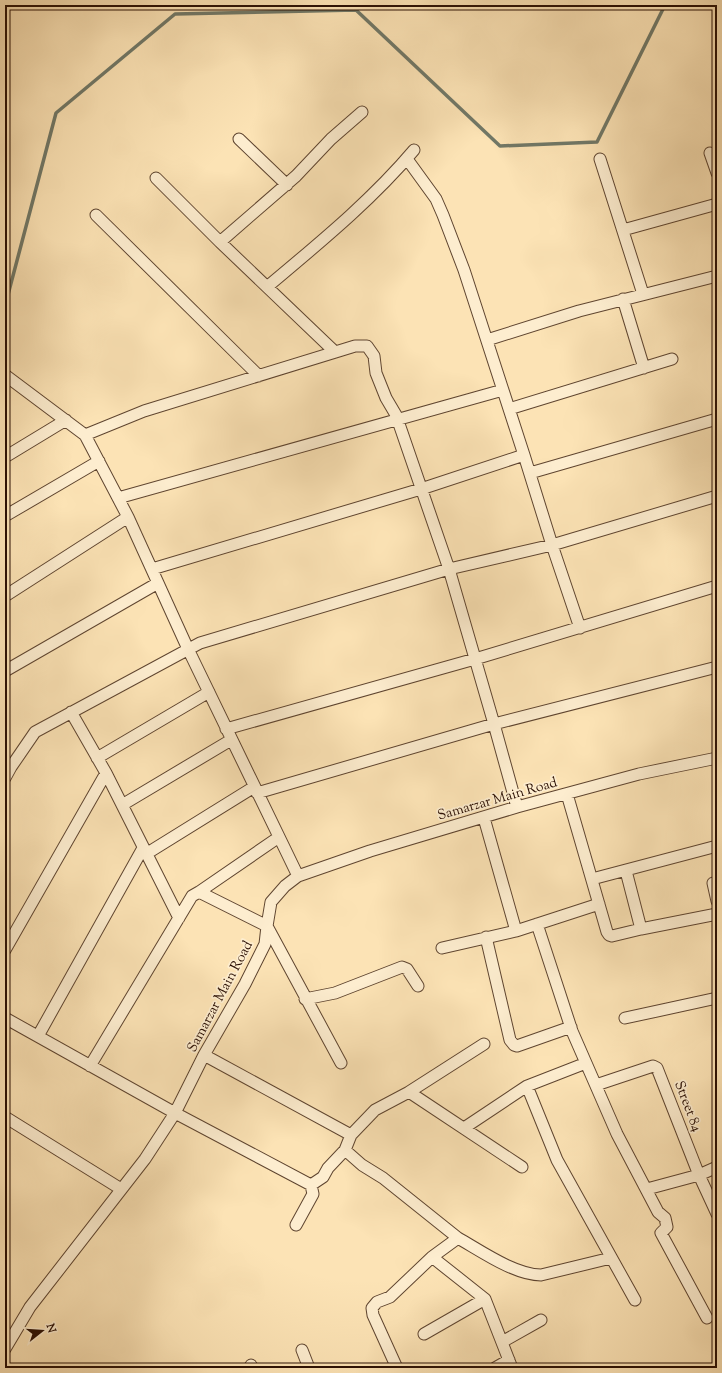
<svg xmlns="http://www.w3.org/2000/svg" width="722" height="1373" font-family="'Sorts Mill Goudy',serif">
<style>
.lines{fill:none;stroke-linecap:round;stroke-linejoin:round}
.stream{stroke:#717867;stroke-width:3.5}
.street-casing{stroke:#5f4530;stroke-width:13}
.street{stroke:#fdedcf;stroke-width:11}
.labels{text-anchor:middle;stroke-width:3.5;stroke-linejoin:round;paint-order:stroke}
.street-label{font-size:14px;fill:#2b1004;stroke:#fdedcf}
</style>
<rect width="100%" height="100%" fill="#fce3b5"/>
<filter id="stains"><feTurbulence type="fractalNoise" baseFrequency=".005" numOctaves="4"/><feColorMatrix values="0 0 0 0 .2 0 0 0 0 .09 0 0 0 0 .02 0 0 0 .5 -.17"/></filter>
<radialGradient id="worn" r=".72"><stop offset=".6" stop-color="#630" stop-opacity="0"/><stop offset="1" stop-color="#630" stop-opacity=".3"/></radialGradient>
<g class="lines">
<!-- stream -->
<path class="stream" d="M 5,306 L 56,113 L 175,14 L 356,10 L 500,146 L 597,142 L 665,5"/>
<!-- street casing -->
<g class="street-casing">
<path id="street" d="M 239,139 L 287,185
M 710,153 L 717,173
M 407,159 L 436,199 L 443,215 L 464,270 L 524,455 L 552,545 L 580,628
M 600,159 L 643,294
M 156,178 L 220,242 L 335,352
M 96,215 L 259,376
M 623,230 L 717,204
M 220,242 L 296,176 L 331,139 L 362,112
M 267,287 C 318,244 371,201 414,150
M 623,299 L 644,368
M 487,340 L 579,311 L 717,276
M 5,375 L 85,435 L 128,517 L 188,649 L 298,876
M 509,409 L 672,359
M 85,435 L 144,411 L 355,346 L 367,346 L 374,356 L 376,373 L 386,398 L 396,415 L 449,569 L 494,724 L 517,807
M 5,457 L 66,420
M 530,473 L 717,419
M 118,498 L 503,390
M 5,516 L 99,461
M 152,569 L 421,489 L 524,455
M 5,596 L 128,517
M 5,671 L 158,583
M 71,712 L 106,773 L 179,918
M 226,729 L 475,659 L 717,586
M 97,758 L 209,692
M 5,778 L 11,767 L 35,732 L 200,643 L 449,569 L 552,545 L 717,496
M 257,793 L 494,724 L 717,667
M 567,794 L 607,932 L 609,935 L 612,936 L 641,929 L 717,914
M 122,805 L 231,740
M 484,818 L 516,931
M 146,854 L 254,787
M 626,871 L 641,929
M 592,879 L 717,846
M 713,883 L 717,901
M 199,892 L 279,837
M 537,924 L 572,1031 L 617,1134 L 658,1212 L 665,1218 L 667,1227 L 661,1233 L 707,1318
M 486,937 L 510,1040 L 514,1045 L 517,1046 L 571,1027
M 442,948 L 516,931 L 599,904
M 5,950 L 106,773
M 305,999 L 335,993 L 402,967 L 407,969 L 418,986
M 5,1018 L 175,1113 L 311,1185 L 313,1194 L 296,1225
M 625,1018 L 717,998
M 38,1036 L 143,848
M 204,1055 L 351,1135
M 90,1066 L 192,896 L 199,892 L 267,926 L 341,1063
M 596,1085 L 653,1066 L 657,1068 L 699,1175 L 717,1214
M 527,1086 L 557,1160 L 635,1300
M 409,1092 L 522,1167
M 5,1117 L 121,1189
M 464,1128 L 527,1086 L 586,1063
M 345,1150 L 362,1165 L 383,1178 L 458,1238 L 432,1257 L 390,1297 L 377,1302 L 372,1308 L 373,1315 L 397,1368
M 311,1185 L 323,1177 L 328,1168 L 345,1150 L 351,1135 L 375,1110 L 409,1092 L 484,1044
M 647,1189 L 699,1175 L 717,1167
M 458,1238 C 481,1251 515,1275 541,1275 L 611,1258
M 432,1257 L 485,1299 L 512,1368
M 424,1334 L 485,1299
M 502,1342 L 541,1320
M 5,1349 L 30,1307 L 145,1159 L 175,1113 L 204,1055 L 245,984 L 265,944 L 267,926 L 271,902 L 285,886 L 298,876 L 370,851 L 517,807 L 639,774 L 717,758
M 302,1350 L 309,1368
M 251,1368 L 251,1365
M 495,1368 L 509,1360"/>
</g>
<!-- street -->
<use href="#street" class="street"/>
</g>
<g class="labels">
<!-- street labels -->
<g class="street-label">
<text transform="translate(497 798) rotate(-16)" y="5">Samarzar Main Road</text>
<text transform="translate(219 996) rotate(-62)" y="5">Samarzar Main Road</text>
<text transform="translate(689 1106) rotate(69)" y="5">Street 84</text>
</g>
</g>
<!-- margin -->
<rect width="722" height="1373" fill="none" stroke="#fce3b5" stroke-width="20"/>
<rect x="6" y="6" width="710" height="1361" fill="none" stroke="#2b1004" stroke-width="2"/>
<rect x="10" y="10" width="702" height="1353" fill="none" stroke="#2b1004"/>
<!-- north arrow -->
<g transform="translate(42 1331) rotate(73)" stroke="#fdedcf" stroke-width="3" paint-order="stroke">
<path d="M0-3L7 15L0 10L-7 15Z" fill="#2b1004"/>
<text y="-6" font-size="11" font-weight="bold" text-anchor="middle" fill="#2b1004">N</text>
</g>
<rect width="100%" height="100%" filter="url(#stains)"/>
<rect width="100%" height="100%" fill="url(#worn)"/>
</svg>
